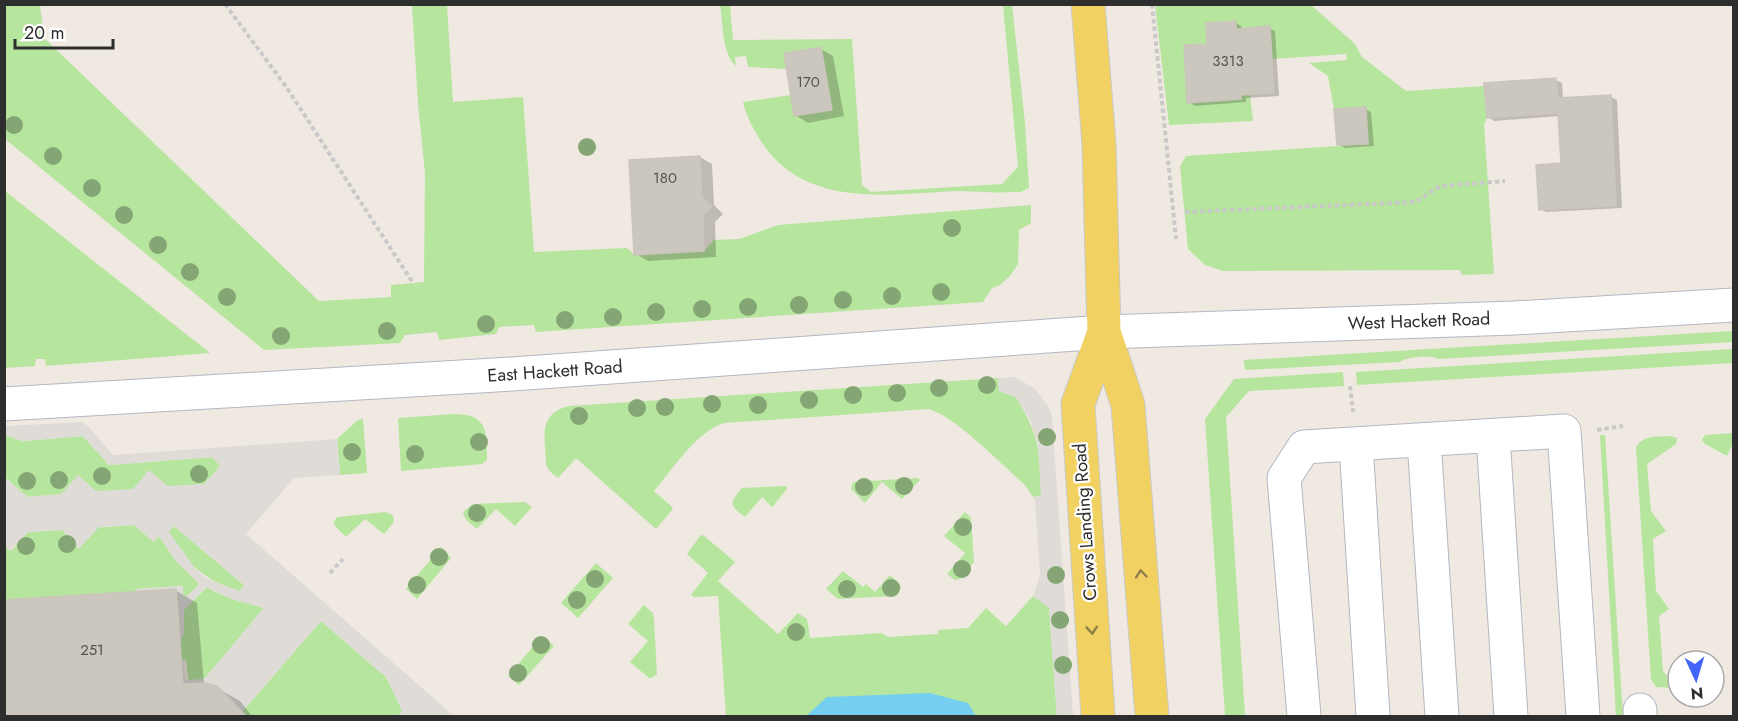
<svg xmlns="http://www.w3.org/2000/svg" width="1738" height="721" font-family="Jost,sans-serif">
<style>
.green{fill:#b6e59e}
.plaza{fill:#dfdcd8;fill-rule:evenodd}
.water{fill:#75cff0}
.shadow{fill:#0003}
.building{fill:#cbc7bf;stroke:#cbc5ba;stroke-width:1.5}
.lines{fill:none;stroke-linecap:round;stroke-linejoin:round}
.minor-casing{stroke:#b4b7c1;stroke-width:35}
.major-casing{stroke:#c9c9c9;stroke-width:35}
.path{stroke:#c9c9c9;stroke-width:4;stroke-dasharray:4.5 3;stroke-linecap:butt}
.minor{stroke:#fff;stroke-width:33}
.major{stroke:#f2d163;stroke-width:33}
.tree{fill:#84a574}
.oneway{stroke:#908048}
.labels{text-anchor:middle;stroke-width:4.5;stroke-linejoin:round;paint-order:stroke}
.number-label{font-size:15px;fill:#555452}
.street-label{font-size:18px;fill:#2e2e2e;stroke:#fff}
</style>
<rect width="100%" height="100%" fill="#efe9e1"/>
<!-- green -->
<path class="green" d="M 4,5 L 40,5 L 44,38 L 319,301 L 391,297 L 391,285 L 424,282 L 425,173 L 418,104 L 412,5 L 448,5 L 447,6 L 453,102 L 523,97 L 534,252 L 627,248 L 635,255 L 704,251 L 714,240 L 739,239 L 778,225 L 1031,205 L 1031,223 L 1019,230 L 1018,264 L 1010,276 L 1000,285 L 992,288 L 983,302 L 536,332 L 534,325 L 499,327 L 496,334 L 439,340 L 437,332 L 405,335 L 400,343 L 264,350 L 5,139 Z
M 720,5 L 730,5 L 733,40 L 852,39 L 862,185 L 871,192 L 1002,184 L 1018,167 L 1003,5 L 1012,5 L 1025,123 L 1029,188 L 1021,192 C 1009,192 996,193 984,192 C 977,192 969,191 961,191 C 894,193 811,210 765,147 C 755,132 747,119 743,102 L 791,95 L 794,116 L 832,110 L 821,48 L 784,53 L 786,69 L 748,67 L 746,56 L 735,57 L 736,66 C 722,54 723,23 720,5 Z
M 1155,5 L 1311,5 L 1355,44 L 1362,57 L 1406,91 L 1484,86 L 1487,118 L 1484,124 L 1494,274 L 1462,275 L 1460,270 L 1223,271 L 1205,265 L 1188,249 L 1180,166 L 1186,156 L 1368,144 L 1366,108 L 1334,109 L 1328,76 L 1309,63 L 1347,60 L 1346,54 L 1272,59 L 1269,26 L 1236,29 L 1235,21 L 1206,23 L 1207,44 L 1184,46 L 1187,103 L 1240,99 L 1241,95 L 1250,95 L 1253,121 L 1169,125 Z
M 5,191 L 210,353 L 46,366 L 45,359 L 36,359 L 35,366 L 5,368 Z
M 1733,331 L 1733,342 L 1438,359 C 1429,354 1407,357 1399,362 L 1245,370 L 1244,360 Z
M 1733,349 L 1733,363 L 1357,385 L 1356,372 Z
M 1343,372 L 1344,386 L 1249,391 L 1226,417 L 1245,716 L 1225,716 L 1205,419 L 1234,379 Z
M 998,378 L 999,391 L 1016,397 C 1040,437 1040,451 1041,496 L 1033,497 L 1025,485 C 1003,466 953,414 928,409 L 724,423 C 697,431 672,470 654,491 L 671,506 L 673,509 L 656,529 L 576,458 L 558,478 C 554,475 549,471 547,467 C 545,462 546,453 545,447 C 543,425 546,412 569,406 Z
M 453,414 C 488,414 487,431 487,460 L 482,464 L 401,471 L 398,418 Z
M 363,419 L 367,473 L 340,475 L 337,439 L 358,420 Z
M 1733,433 L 1733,443 L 1727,456 L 1705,444 L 1702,440 L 1705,435 Z
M 4,435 L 23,441 L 83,436 L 109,465 L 213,457 L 221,466 L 205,484 L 27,497 L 7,479 L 5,481 Z
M 1600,435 L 1605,435 L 1623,716 L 1616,716 Z
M 1670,436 L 1677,438 L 1676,444 L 1647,464 L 1651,511 L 1666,531 L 1653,539 L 1656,591 L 1669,609 L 1659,616 L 1663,671 L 1669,678 L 1678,671 L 1678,688 L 1656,687 L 1651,679 L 1636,448 C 1641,435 1658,437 1670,436 Z
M 918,478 L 920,480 L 902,499 L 882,482 L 865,503 L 851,489 L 853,482 Z
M 786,486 L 787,489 L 772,507 L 762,497 L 745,517 C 729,505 729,503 742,488 Z
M 525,502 L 532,507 L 515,526 L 496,509 L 477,529 C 471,524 464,520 463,512 L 473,504 Z
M 385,512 L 393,515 L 394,522 L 384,534 L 365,519 L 346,537 L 335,526 L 334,522 L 337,517 Z
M 965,512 L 971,518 L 974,562 L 960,579 L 955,580 L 947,574 L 965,553 L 944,536 Z
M 134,525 L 154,542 L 159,536 L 176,561 L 200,584 L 186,597 L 183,594 L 182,586 L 136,589 L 136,592 L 5,600 L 4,546 L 11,551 L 28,532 Z
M 174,526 L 244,585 L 239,592 C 202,578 189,566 168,532 Z
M 703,535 L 735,562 L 718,581 L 778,634 L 798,613 L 807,619 L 810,638 L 881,633 L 888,637 L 938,634 L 938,630 L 968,628 L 986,608 L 1006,626 L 1033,596 L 1049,607 L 1057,716 L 726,716 L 718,596 L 694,597 L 691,595 L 708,573 L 687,554 L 700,536 Z
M 441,547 L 451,558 L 417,599 L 406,589 Z
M 596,563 L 613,578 L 578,618 L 561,603 Z
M 843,571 L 863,587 L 866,584 L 875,592 L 890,575 L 900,584 L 901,588 L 895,596 L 838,599 L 826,589 Z
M 207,587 L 215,592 L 264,608 L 201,683 L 189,684 L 186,660 L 181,659 L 180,642 L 184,632 L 184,610 Z
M 644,605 L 653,613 L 654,620 L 657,674 L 652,678 L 649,678 L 630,662 L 648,641 L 628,624 Z
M 321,621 L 386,677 L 402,710 L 399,715 L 241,716 L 241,713 Z
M 542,636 L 554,646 L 519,685 L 508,676 Z"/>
<!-- plaza -->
<path class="plaza" d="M 1015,377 L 1035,389 L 1049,407 L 1052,416 L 1073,716 L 1057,716 L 1049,608 L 1033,596 L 1040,575 L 1035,501 L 1033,497 L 1041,496 L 1038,445 L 1031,422 L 1016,397 L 999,391 L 998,378 Z
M 82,422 L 88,426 L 113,455 L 337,439 L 340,475 L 294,478 L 246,534 L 454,716 L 387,716 L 399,715 L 402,710 L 386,677 L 321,621 L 241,713 L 232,705 L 229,698 L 217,686 L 205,683 L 183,686 L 181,659 L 183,659 L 185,680 L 204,679 L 264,608 L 231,599 L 206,587 L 184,610 L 184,632 L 180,642 L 136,592 L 136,589 L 183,586 L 183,594 L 186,597 L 199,584 L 176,561 L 159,536 L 154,542 L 134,525 L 99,527 L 79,549 L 62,530 L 28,532 L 10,551 L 5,546 L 5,481 L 6,479 L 28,497 L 61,494 L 78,475 L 96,491 L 133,489 L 149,470 L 168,486 L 204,484 L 220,466 L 212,457 L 109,465 L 83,436 L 23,441 L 5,435 L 5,426 ZM 174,526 L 244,585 L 240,591 L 217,583 L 204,577 L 195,568 L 169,532 Z"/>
<!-- water -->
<path class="water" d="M 930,693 L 968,703 L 976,716 L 806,716 L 827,697 Z"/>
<!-- shadow -->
<path class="shadow" d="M 1235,22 L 1241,26 L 1242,30 L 1269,28 L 1275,31 L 1279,96 L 1246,98 L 1246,102 L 1195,106 L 1189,102 L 1209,45 Z
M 821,49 L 833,56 L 844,116 L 808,123 L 795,115 Z
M 1556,80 L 1562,83 L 1563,99 L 1611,97 L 1617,100 L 1622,208 L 1546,212 L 1540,209 L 1562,165 L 1560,116 L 1494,121 L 1488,117 Z
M 1365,109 L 1371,112 L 1374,146 L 1345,148 L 1339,145 Z
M 700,157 L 712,164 L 714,205 L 723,214 L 715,222 L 716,257 L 648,261 L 636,254 Z
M 175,590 L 197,603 L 204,684 L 217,688 L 240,701 L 252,716 L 4,716 Z"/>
<!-- building -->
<path class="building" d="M 1236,21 L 1236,29 L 1270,26 L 1274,93 L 1241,95 L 1241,99 L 1187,103 L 1184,45 L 1207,44 L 1206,23 Z
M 821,47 L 832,110 L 794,116 L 784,53 Z
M 1556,78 L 1558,98 L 1611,95 L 1616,206 L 1539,210 L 1536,165 L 1561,163 L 1558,113 L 1487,118 L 1484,83 Z
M 1366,107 L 1368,144 L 1337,145 L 1334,109 Z
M 700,156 L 702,197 L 712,206 L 703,215 L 704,251 L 634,255 L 629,160 Z
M 176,589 L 183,684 L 205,683 L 217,686 L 247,717 L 4,717 L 4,600 Z"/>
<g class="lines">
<!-- minor casing -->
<g class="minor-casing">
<path id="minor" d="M 4,404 L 512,374 L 1104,332 L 1514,318 L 1734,305
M 1493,436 L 1511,716
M 1424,440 L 1442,716
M 1356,444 L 1373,716
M 1640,710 L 1640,716
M 1304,716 L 1284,478 L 1304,447 L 1564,431 L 1583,716"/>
</g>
<!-- major casing -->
<g class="major-casing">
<path id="major" d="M 1088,4 L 1099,144 L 1104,332 L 1128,405 L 1152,716
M 1098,716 L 1078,404 L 1104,332"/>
</g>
<!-- path -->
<path class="path" d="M 225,4 L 287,88 L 413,283
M 1152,4 L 1176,239
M 1185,212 L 1416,202 L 1440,186 L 1505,181
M 1350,386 L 1353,412
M 1597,430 L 1623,426
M 330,573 L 343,559"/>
<!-- minor -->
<use href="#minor" class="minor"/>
<!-- major -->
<use href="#major" class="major"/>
</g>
<!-- trees -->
<g class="tree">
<circle cx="14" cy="125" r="9"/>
<circle cx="587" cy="147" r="9"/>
<circle cx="53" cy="156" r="9"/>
<circle cx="92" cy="188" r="9"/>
<circle cx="124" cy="215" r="9"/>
<circle cx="952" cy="228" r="9"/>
<circle cx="158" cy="245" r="9"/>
<circle cx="190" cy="272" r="9"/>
<circle cx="941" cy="292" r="9"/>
<circle cx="892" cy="296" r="9"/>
<circle cx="227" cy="297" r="9"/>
<circle cx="843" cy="300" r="9"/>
<circle cx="799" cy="305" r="9"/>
<circle cx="748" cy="307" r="9"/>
<circle cx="702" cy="309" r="9"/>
<circle cx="656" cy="312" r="9"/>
<circle cx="613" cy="317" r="9"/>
<circle cx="565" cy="320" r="9"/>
<circle cx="486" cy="324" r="9"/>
<circle cx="387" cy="331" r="9"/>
<circle cx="281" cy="336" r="9"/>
<circle cx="987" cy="385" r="9"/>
<circle cx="939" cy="388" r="9"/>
<circle cx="897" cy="393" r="9"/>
<circle cx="853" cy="395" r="9"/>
<circle cx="809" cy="400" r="9"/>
<circle cx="712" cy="404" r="9"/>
<circle cx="758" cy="405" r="9"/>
<circle cx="665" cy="407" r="9"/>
<circle cx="637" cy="408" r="9"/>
<circle cx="579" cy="416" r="9"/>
<circle cx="1047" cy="437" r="9"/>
<circle cx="479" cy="442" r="9"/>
<circle cx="352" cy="452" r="9"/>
<circle cx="415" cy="454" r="9"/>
<circle cx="199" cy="474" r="9"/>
<circle cx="102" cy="476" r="9"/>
<circle cx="59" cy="480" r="9"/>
<circle cx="27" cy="481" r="9"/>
<circle cx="904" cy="486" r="9"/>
<circle cx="864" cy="487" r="9"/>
<circle cx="477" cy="513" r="9"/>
<circle cx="963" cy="527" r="9"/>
<circle cx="67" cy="544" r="9"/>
<circle cx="26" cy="546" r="9"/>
<circle cx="439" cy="557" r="9"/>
<circle cx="962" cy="569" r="9"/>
<circle cx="1056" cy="575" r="9"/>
<circle cx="595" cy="579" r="9"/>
<circle cx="417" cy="585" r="9"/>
<circle cx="891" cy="588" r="9"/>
<circle cx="847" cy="589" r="9"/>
<circle cx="577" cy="600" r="9"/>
<circle cx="1060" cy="620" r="9"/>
<circle cx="796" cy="632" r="9"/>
<circle cx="541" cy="645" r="9"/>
<circle cx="1063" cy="665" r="9"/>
<circle cx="518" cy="673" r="9"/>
</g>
<!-- one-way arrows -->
<defs><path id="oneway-chevron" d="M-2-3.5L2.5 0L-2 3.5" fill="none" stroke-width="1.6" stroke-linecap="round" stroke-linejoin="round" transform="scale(1.5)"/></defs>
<g class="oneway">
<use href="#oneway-chevron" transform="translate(1141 574) rotate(-95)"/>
<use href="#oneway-chevron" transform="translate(1092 630) rotate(86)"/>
</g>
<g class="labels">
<!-- number labels -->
<g class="number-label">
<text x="1228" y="66">3313</text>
<text x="808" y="87">170</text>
<text x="665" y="183">180</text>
<text x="92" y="655">251</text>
</g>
<!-- street labels -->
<g class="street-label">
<text transform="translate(1419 321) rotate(-2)" y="6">West Hackett Road</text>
<text transform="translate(555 371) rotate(-4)" y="6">East Hackett Road</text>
<text transform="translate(1085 522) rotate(-94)" y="6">Crows Landing Road</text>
</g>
</g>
<!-- border -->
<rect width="1738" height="721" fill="none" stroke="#2e2e2e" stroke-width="12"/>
<!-- north arrow -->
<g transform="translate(1696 679) rotate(176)"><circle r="28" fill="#ffffff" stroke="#ababab" stroke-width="1.5"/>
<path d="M0-4.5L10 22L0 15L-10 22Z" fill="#4264fb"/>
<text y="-9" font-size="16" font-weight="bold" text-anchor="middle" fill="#2e2e2e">N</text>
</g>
<!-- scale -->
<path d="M15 39v9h98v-9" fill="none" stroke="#2e2e2e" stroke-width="3"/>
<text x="24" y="39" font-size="18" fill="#2e2e2e" stroke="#ffffff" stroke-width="4.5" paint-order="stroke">20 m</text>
</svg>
